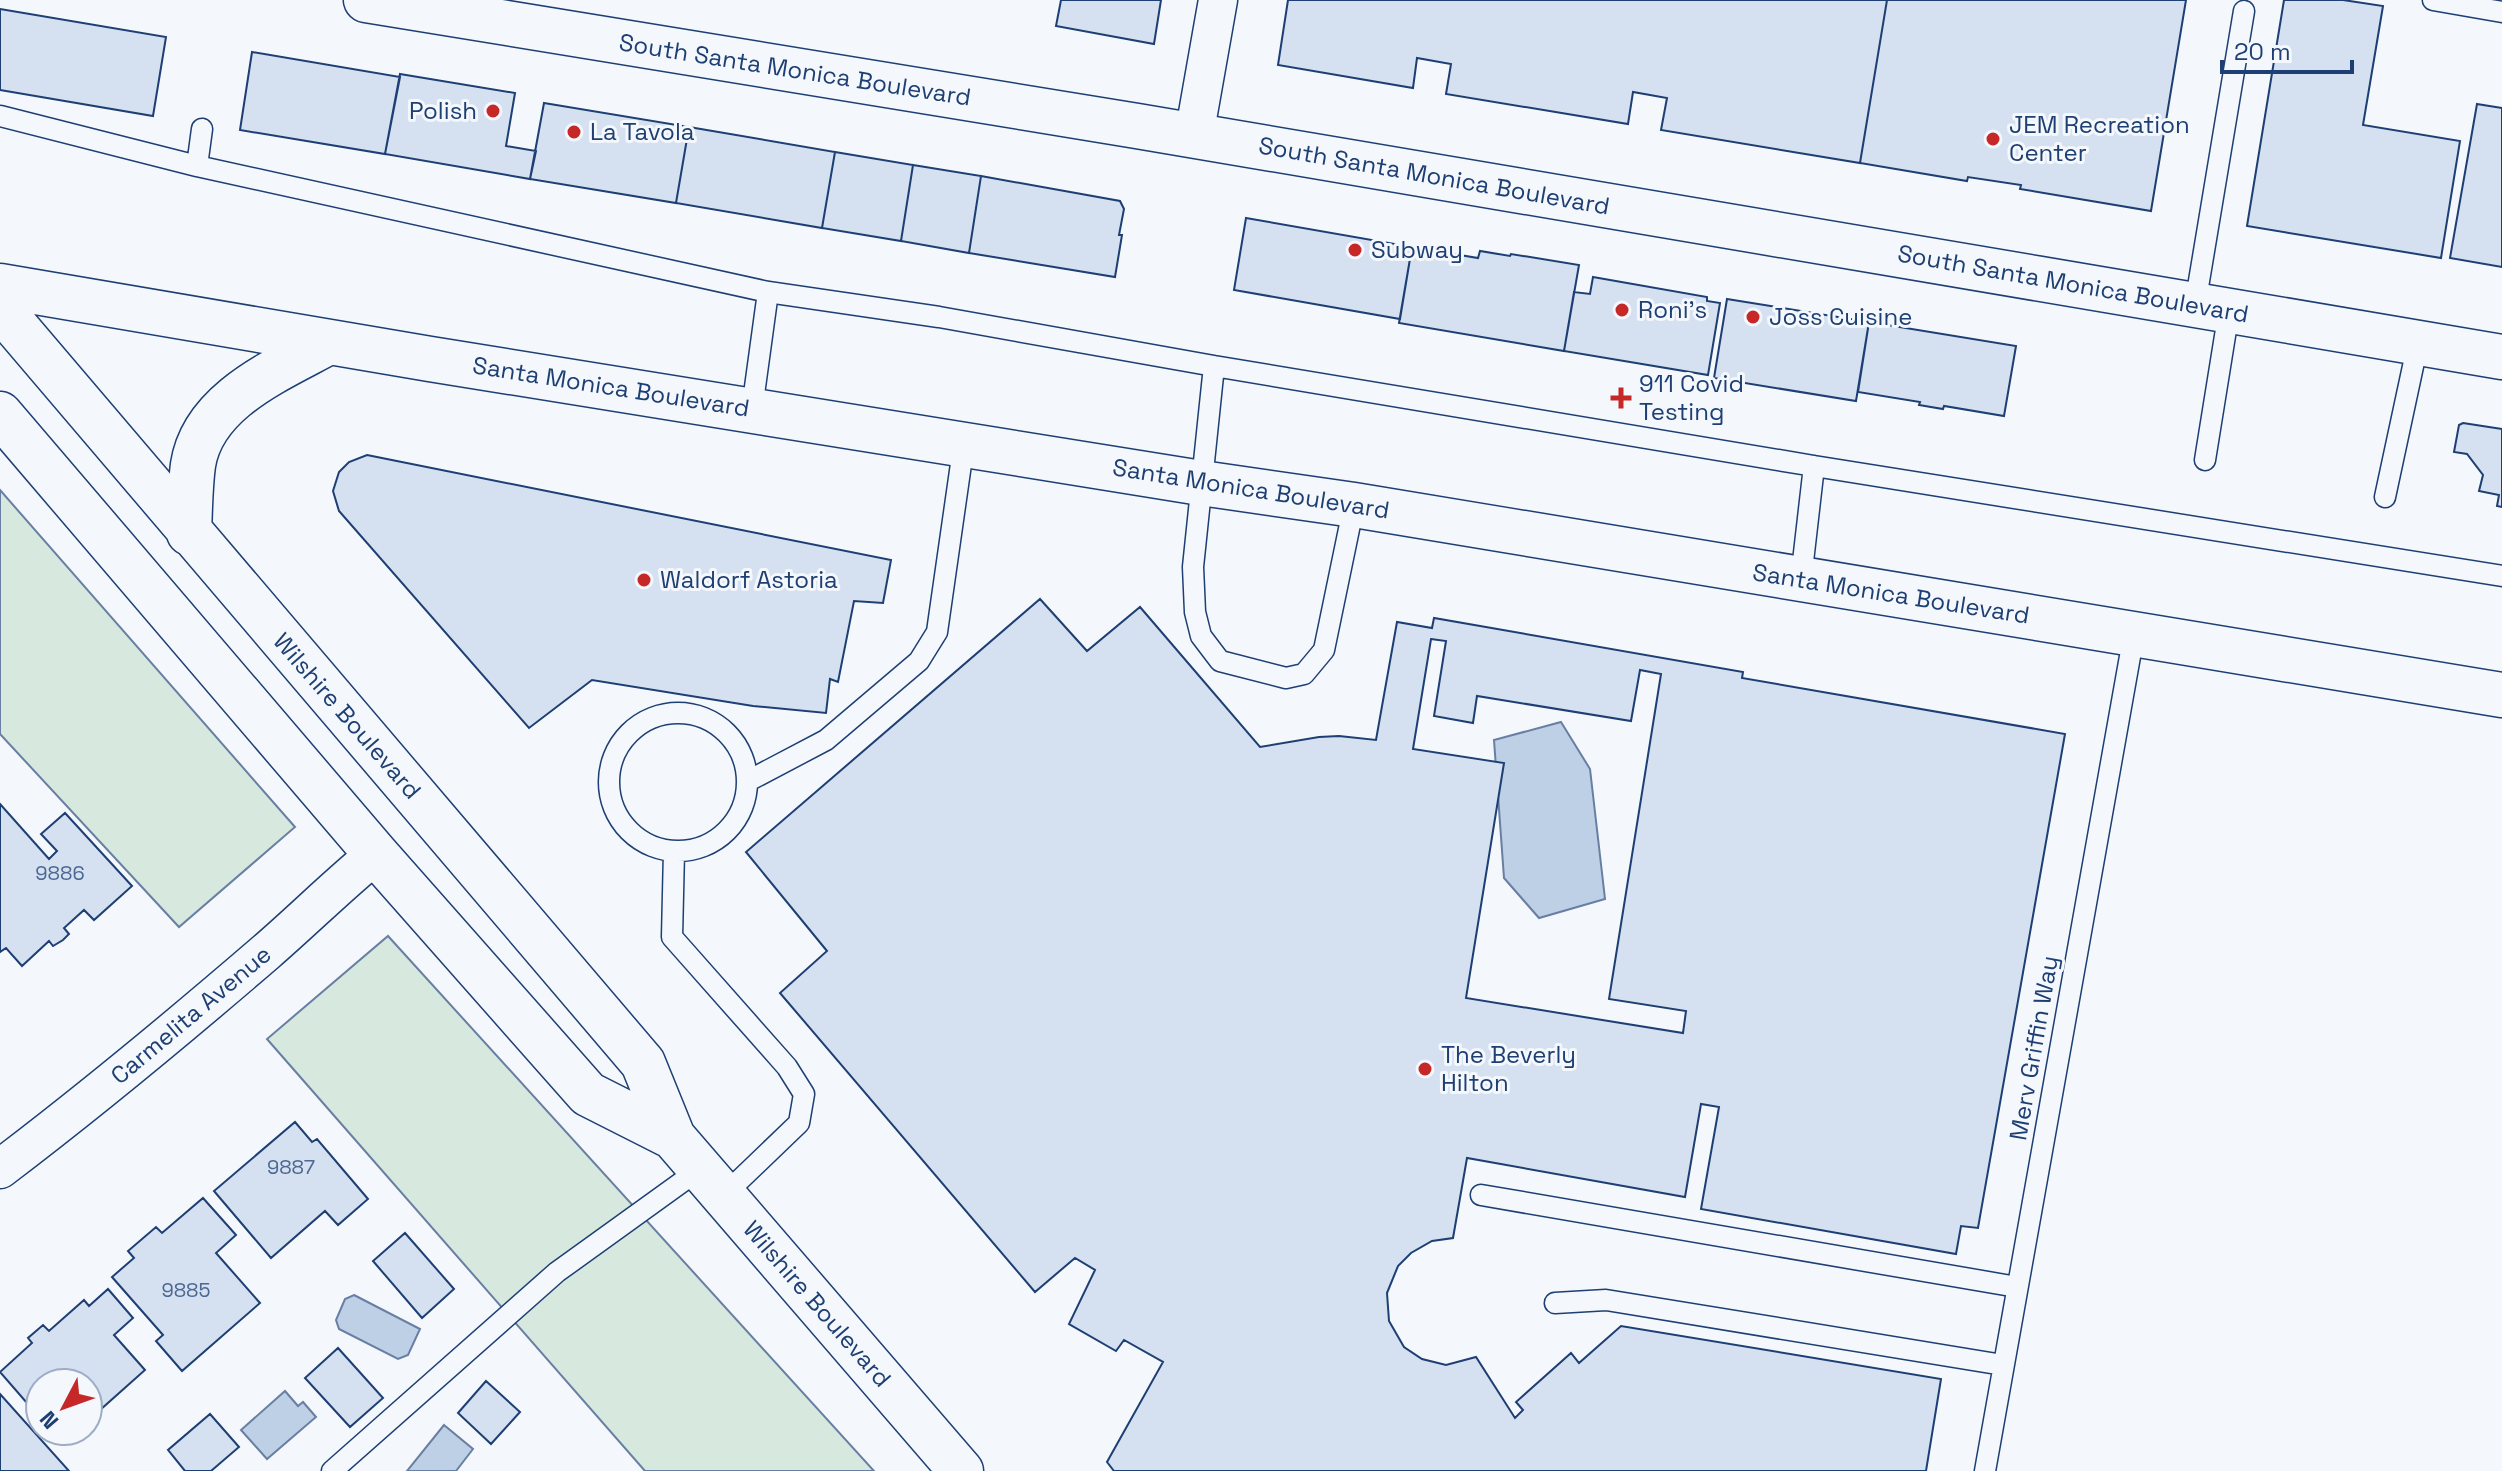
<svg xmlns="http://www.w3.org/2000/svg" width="2502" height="1471" font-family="'Space Grotesk',sans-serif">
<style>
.green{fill:#d7e8df;stroke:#687fa3;stroke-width:2}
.water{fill:#bed0e5;stroke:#687fa3;stroke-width:2}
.building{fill:#d5e0f0;stroke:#1d3f73;stroke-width:2;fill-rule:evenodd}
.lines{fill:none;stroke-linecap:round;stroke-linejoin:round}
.lane-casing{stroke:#1d3f73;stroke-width:23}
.street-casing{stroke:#1d3f73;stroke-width:41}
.secondary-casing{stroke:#1d3f73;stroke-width:47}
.primary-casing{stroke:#1d3f73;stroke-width:47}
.lane{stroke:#f4f7fb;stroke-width:20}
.street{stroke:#f4f7fb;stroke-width:38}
.secondary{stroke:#f4f7fb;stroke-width:44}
.primary{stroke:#f4f7fb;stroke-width:44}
.poi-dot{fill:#c62828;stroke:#f4f7fb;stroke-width:3}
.labels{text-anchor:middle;stroke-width:6;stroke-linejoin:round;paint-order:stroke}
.number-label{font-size:20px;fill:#4b6792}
.street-label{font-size:24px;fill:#1d3f73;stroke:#f4f7fb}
.poi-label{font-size:24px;fill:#1d3f73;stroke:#f4f7fb;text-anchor:start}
</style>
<rect width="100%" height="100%" fill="#f4f7fb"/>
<!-- green -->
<path class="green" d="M 0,490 L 295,827 L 179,927 L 0,734 Z
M 388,936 L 874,1471 L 645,1471 L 267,1039 Z"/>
<!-- water -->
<path class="water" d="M 1561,722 L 1590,769 L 1605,899 L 1539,918 L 1504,878 L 1494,740 Z
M 354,1295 L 420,1329 L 408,1355 L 398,1359 L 339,1329 L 336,1320 L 345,1299 Z
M 285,1391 L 298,1406 L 303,1402 L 316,1417 L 267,1459 L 241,1430 Z
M 444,1425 L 473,1449 L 456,1471 L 407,1471 Z"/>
<!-- building -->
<path class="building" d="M 1061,0 L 1161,0 L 1154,44 L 1056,26 Z
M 1288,0 L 1887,0 L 1860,163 L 1661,130 L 1667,98 L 1633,92 L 1628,124 L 1446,94 L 1451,64 L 1417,58 L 1413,88 L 1278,65 Z
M 1887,0 L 2186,0 L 2151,211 L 2020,189 L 2021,185 L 1968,177 L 1967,181 L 1860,163 Z
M 2284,0 L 2343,0 L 2383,6 L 2363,125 L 2460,141 L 2441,258 L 2247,226 Z
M 0,9 L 166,37 L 153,116 L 0,90 Z
M 252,52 L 400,77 L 385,154 L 240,130 Z
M 400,74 L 515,93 L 506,146 L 536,151 L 530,179 L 385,154 Z
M 544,103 L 689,127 L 676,203 L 530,179 Z
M 2477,104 L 2502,108 L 2502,267 L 2450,258 Z
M 689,127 L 835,152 L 822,228 L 676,203 Z
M 835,152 L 913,165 L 901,241 L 822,228 Z
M 913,165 L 981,176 L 969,253 L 901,241 Z
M 981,176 L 1120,201 L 1124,209 L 1119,235 L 1122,235 L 1115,277 L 969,253 Z
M 1246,218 L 1412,247 L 1400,319 L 1234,290 Z
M 1412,247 L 1478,258 L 1480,251 L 1510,256 L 1511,254 L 1579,265 L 1564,351 L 1399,323 Z
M 1593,277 L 1707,297 L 1707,301 L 1720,303 L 1708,375 L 1564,351 L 1574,292 L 1590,294 Z
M 1727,299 L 1869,322 L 1856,401 L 1714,378 Z
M 1869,322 L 2016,346 L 2004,416 L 1944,406 L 1943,409 L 1919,405 L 1920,402 L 1858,392 Z
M 2463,423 L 2502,429 L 2502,507 L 2497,506 L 2499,495 L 2479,491 L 2483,475 L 2467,454 L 2454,452 L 2459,425 Z
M 367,455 L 891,560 L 883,603 L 854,601 L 838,682 L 830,679 L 826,713 L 753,706 L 592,680 L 529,728 L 339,511 L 333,491 L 339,472 L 349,462 Z
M 1040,599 L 1087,651 L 1140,607 L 1260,747 L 1319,737 L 1339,736 L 1376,740 L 1397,622 L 1432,628 L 1434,618 L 1743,672 L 1742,678 L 2065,734 L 1978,1228 L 1961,1226 L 1956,1254 L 1701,1209 L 1719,1107 L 1701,1104 L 1685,1197 L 1467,1158 L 1453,1238 L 1432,1241 L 1411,1253 L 1398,1266 L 1387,1293 L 1389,1321 L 1404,1347 L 1422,1359 L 1446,1365 L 1476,1357 L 1515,1418 L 1523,1410 L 1516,1402 L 1571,1353 L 1579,1363 L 1621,1326 L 1941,1379 L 1926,1471 L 1114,1471 L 1107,1462 L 1163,1362 L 1124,1340 L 1116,1351 L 1069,1324 L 1095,1270 L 1075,1258 L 1035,1292 L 780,993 L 827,951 L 746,852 ZM 1431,639 L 1446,641 L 1434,716 L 1473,723 L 1477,696 L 1631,721 L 1640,670 L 1661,674 L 1609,999 L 1686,1011 L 1683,1033 L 1466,998 L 1504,763 L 1413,749 Z
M 0,804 L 49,859 L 57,851 L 41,834 L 65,813 L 132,886 L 94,920 L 84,910 L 64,928 L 69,934 L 63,940 L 53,946 L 49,941 L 22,966 L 6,948 L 0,952 Z
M 295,1122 L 312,1142 L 317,1139 L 368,1199 L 338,1225 L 325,1211 L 271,1258 L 214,1191 Z
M 203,1198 L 236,1235 L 216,1253 L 260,1303 L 182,1371 L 156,1341 L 163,1335 L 112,1277 L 134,1258 L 128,1251 L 156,1227 L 162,1233 Z
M 405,1233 L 454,1289 L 422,1318 L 373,1261 Z
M 108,1289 L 133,1318 L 114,1335 L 145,1370 L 100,1410 L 88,1397 L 88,1383 L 40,1383 L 40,1418 L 0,1372 L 32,1343 L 28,1338 L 43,1325 L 49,1331 L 84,1300 L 89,1306 Z
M 338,1348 L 383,1398 L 350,1427 L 305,1378 Z
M 486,1381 L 520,1412 L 491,1444 L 458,1413 Z
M 0,1394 L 69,1471 L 0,1471 Z
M 210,1414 L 239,1447 L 211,1471 L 185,1471 L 168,1450 Z"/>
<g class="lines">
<!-- lane casing -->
<g class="lane-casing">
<path id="lane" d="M 2433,0 L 2502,12
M 0,116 L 197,166 L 768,292 L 939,317 L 1214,366 L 1193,567 L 1195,612 L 1201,636 L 1220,661 L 1286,678 L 1304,674 L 1324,650 L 1354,505
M 197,166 L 202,129
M 2195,305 L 2244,11
M 1214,366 L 1814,466
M 752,409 L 768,292
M 2205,460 L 2229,311
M 2385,497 L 2418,343
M 1801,579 L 1814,466 L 2502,576
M609 782a69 69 0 1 1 138 0a69 69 0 1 1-138 0Z
M 748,781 L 826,740 L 919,661 L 937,632 L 964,443
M 674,851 L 672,937 L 787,1067 L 804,1094 L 799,1123 L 723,1196
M 1481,1195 L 2017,1287
M 1555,1303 L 1606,1300 L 2003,1365
M 332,1471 L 557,1272 L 700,1169
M 1985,1471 L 2134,634"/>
</g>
<!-- street casing -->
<g class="street-casing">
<path id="street" d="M 1194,136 L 1218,0
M 0,1169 C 91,1100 179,1027 266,952 C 303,920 338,885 376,854"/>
</g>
<!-- secondary casing -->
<g class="secondary-casing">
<path id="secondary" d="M 366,0 L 1137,126 L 2502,357"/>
</g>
<!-- primary casing -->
<g class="primary-casing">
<path id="primary" d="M 0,286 L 430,359 L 1201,483 L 1354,505 L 2502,695
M 0,308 L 643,1063 L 673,1137 L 961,1471
M 0,414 L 376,854 L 588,1094 L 673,1137
M 189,533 C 190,511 190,487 193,465 C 203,400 278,370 329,342"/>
</g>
<!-- lane -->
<use href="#lane" class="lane"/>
<!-- street -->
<use href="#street" class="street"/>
<!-- secondary -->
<use href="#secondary" class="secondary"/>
<!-- primary -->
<use href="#primary" class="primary"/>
</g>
<!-- markers -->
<g class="poi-dot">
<circle cx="493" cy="111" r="8"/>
<circle cx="574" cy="132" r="8"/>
<circle cx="1993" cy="139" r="8"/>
<circle cx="1355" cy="250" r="8"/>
<circle cx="1622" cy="310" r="8"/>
<circle cx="1753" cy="317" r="8"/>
<path d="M1617 386h8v8h8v8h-8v8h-8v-8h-8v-8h8z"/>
<circle cx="644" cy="580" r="8"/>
<circle cx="1425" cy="1069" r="8"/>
</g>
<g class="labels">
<!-- number labels -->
<g class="number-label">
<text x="60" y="880">9886</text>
<text x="291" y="1174">9887</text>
<text x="186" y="1297">9885</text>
</g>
<!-- street labels -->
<g class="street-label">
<text transform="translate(795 70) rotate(9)" y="8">South Santa Monica Boulevard</text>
<text transform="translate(1434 176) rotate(10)" y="8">South Santa Monica Boulevard</text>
<text transform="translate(2073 284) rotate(10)" y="8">South Santa Monica Boulevard</text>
<text transform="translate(611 387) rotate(9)" y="8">Santa Monica Boulevard</text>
<text transform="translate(1251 489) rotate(9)" y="8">Santa Monica Boulevard</text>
<text transform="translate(1891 594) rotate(9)" y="8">Santa Monica Boulevard</text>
<text transform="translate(347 716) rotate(49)" y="8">Wilshire Boulevard</text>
<text transform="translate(191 1015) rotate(-40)" y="8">Carmelita Avenue</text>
<text transform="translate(2034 1048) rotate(-80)" y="8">Merv Griffin Way</text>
<text transform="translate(817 1304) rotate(49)" y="8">Wilshire Boulevard</text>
</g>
<!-- poi labels -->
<g class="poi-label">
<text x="477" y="119" text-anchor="end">Polish</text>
<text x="2009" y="133">JEM Recreation<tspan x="2009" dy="28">Center</tspan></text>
<text x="590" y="140">La Tavola</text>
<text x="1371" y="258">Subway</text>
<text x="1638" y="318">Roni's</text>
<text x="1769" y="325">Joss Cuisine</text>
<text x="1639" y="392">911 Covid<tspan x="1639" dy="28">Testing</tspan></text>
<text x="660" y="588">Waldorf Astoria</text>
<text x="1441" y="1063">The Beverly<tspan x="1441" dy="28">Hilton</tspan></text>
</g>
</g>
<!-- north arrow -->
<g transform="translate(64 1407) rotate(229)"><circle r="38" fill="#f4f7fb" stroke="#9eadc5" stroke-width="2"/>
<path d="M0-6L14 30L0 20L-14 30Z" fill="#c62828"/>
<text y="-12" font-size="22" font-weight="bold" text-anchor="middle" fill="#1d3f73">N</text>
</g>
<!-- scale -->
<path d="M2222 60v12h130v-12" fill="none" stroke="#1d3f73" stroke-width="4"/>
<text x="2234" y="60" font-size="24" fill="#1d3f73" stroke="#f4f7fb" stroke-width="6" paint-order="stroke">20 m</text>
</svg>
